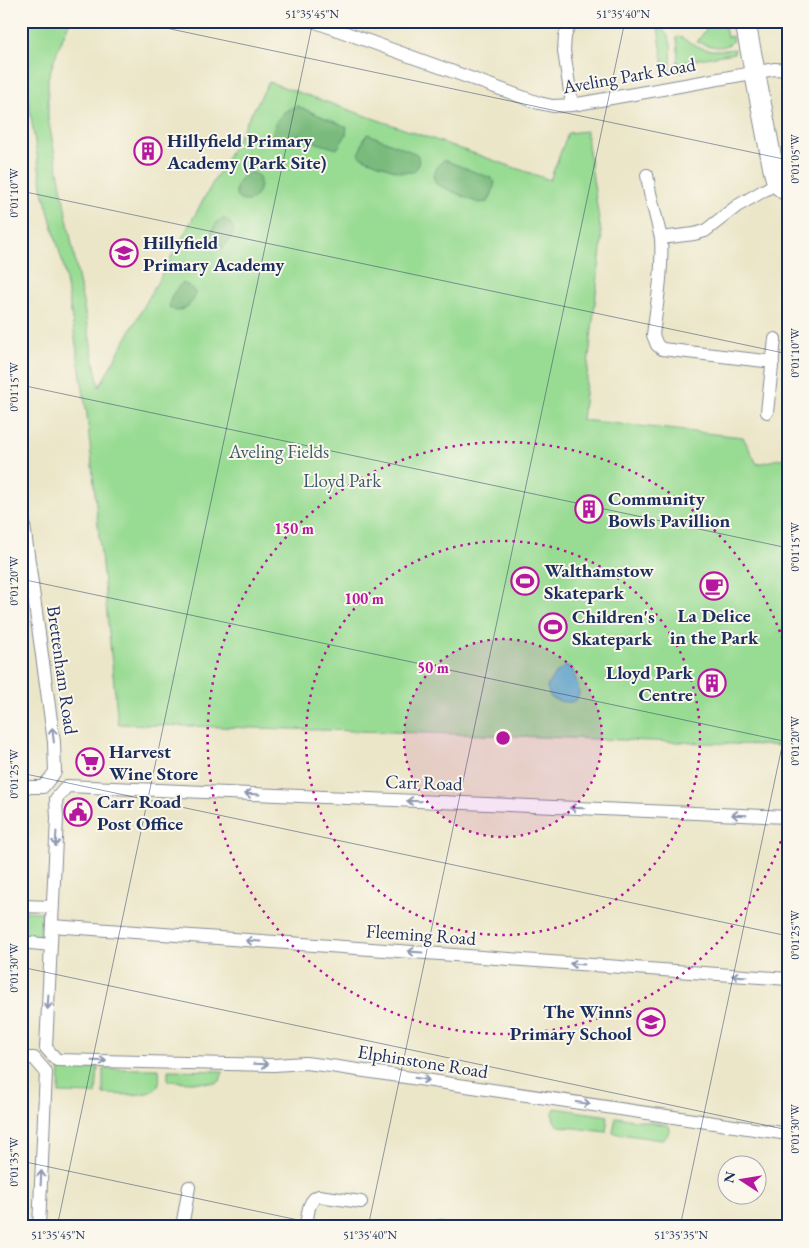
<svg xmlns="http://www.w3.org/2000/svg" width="809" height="1248" font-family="'EB Garamond',serif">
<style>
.green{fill:#98db93;stroke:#5a8578}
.forest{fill:#7abb7d;stroke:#4a756e}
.water{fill:#54bcd1;stroke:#387698}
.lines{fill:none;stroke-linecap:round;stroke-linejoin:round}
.street-casing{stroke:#838a93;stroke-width:14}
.primary-casing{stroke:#838a93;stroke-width:22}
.street{stroke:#fff;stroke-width:12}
.primary{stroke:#fff;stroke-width:20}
.oneway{stroke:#8d97ae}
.ticks{fill:none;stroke:#1b2f5e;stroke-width:1;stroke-opacity:0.45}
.ring{fill:none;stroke:#b5179e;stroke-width:2.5;stroke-dasharray:2.5 5}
.labels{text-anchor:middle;stroke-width:4;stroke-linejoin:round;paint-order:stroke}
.street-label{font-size:19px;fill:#1b2f5e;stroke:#fbf7ec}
.poi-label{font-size:19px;font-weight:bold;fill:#1b2f5e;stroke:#fbf7ec;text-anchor:start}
.park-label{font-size:19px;fill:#3a5a6b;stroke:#fbf7ec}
.centre{fill:#b5179e;stroke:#fbf7ec;stroke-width:2.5}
.ring-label{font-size:15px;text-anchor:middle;font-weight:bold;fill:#b5179e;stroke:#fbf7ec;stroke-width:4;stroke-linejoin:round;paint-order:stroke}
.neatline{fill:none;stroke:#1b2f5e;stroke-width:2}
.ticks-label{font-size:12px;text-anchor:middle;fill:#1b2f5e}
</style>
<rect width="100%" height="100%" fill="#fbf7ec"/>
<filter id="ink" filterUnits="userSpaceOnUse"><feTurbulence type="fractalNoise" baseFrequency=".02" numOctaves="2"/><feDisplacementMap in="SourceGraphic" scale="10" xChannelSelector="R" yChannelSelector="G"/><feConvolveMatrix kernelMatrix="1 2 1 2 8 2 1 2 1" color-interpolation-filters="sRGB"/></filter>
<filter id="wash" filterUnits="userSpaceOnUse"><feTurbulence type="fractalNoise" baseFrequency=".0096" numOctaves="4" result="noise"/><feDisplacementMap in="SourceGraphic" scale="20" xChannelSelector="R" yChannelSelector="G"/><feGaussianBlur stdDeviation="1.12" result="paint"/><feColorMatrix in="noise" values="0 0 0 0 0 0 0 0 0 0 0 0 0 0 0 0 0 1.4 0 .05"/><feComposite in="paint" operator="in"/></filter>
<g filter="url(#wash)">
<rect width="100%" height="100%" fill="#ebe6c8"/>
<!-- green -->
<path class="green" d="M 21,21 L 70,21 L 58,49 L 48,78 L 48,118 L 99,387 L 269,82 L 550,180 L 568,133 L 586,131 L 602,240 L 582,420 L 743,437 L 757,464 L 788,457 L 788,746 L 459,734 L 118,724 L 87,415 L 64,268 L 43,192 L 21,55 Z
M 712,21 L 730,21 L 731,26 L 725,28 L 727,37 L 732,36 L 733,41 C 724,51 709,46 697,42 Z
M 658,27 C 677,37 670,56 671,74 L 665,76 Z
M 679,36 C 702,50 708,52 735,49 L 734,53 L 682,62 L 684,72 L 678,73 C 676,61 680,49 676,38 Z
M 21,911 L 42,912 L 40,938 L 21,937 Z
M 60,1067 L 98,1067 L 96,1094 L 59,1093 Z
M 103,1069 L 159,1069 C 159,1074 161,1084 157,1088 C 146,1098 117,1094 103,1094 Z
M 168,1070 L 223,1071 L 220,1081 L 215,1083 L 168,1081 Z
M 555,1108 L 608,1116 L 606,1132 L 559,1126 C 553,1122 551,1115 555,1108 Z
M 616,1117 L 668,1125 L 670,1128 C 668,1133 667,1139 661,1140 L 613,1133 Z"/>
<!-- forest -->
<path class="forest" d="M 297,106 L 347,127 L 346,135 L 337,149 L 317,143 L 301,134 L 280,140 L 272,136 C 275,121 281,110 297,106 Z
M 368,134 L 417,154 C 420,162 419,165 414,172 L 399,172 L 361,157 L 359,154 L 364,138 Z
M 444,160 L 491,178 L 495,182 L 492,194 L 488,202 L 478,203 L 436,184 L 433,176 L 439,164 Z
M 252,172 L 258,175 C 261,182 261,187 257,194 C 254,200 251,201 245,201 C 234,201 234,188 239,181 C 243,176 247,174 252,172 Z
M 223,218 C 234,225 237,229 229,241 C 226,245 225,247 220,249 L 213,245 L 210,237 C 212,230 216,221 223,218 Z
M 182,283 C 189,285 194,289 196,295 C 191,305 186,309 176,311 L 170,308 C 168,298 176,289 182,283 Z"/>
<!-- water -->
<path class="water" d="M 566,666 L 572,668 C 574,675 578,684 579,691 C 579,708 559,702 550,697 L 547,687 C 551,678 557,671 566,666 Z"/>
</g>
<g filter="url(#ink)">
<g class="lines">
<!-- street casing -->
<g class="street-casing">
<path id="street" d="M 313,21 L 539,103 L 553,106 L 572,105 L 775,69 L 788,70
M 571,21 L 565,36 L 564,51 L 572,105
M 647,175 L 650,193 L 661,238
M 773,362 L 662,349 L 657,345 L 653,335 C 657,303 663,271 661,238 L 694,234 L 705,231 L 737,206 L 777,183
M 767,412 L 775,339
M 21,504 L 54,742 L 55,772 L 43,787 L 21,787
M 788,817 L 67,786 L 56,799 L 57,818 L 46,1048 L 57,1060 L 274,1065 L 305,1063 L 331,1066 L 788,1134
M 21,906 L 53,907
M 52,926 L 788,979
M 21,942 L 51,945
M 21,1058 L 34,1058 L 46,1072 L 39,1227
M 182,1227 L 189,1187
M 306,1227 C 308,1216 307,1200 319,1196 L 361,1202
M 436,1227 L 443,1226 L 446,1227"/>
</g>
<!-- primary casing -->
<g class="primary-casing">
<path id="primary" d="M 745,21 L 773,167 L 777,183 L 788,192"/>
</g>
<!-- street -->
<use href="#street" class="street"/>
<!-- primary -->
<use href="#primary" class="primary"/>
</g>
<!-- one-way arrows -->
<defs><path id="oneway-shaft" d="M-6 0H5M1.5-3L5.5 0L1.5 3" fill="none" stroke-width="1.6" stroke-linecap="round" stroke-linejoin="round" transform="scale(1.25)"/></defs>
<g class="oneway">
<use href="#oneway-shaft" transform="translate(53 735) rotate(-97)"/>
<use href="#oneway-shaft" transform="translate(252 794) rotate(-177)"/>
<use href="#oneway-shaft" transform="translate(414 801) rotate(-178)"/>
<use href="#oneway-shaft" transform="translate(577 808) rotate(-178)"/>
<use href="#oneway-shaft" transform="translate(739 815) rotate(-178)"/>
<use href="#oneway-shaft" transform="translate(56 839) rotate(93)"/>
<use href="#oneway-shaft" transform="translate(253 941) rotate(-176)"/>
<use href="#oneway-shaft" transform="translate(415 952) rotate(-176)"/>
<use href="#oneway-shaft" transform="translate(577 964) rotate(-176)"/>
<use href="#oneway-shaft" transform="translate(739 976) rotate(-176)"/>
<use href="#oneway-shaft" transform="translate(48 1002) rotate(93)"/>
<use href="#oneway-shaft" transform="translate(99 1061) rotate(1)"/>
<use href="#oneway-shaft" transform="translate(261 1064) rotate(2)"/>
<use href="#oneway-shaft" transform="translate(422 1079) rotate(9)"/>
<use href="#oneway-shaft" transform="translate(583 1103) rotate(8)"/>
<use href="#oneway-shaft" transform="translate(41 1178) rotate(-87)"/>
</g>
</g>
<!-- ticks -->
<path class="ticks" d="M 133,21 L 788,160M 21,191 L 788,354M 21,385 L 788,548M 21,579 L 788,742M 21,773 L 788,936M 21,967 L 788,1130M 21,1161 L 331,1227M 57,1227 L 313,21M 368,1227 L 625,21M 680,1227 L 788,718"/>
<!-- distance rings -->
<circle cx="503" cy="738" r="99" fill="#b5179e" fill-opacity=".12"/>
<g class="ring">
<circle cx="503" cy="738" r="99"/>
<circle cx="503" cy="738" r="197"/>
<path d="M788 820A296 296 0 1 1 788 656"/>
</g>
<!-- icons -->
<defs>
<g id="building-ring" transform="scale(1.4375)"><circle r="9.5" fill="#fbf7ec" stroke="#b5179e" stroke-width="1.5"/><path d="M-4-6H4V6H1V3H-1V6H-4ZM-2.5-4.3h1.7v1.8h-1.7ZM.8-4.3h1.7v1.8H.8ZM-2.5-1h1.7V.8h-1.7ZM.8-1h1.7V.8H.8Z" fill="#b5179e"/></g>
<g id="school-ring" transform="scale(1.4375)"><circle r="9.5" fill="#fbf7ec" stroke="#b5179e" stroke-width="1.5"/><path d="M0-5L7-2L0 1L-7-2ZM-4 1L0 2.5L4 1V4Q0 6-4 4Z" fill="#b5179e"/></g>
<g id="stadium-ring" transform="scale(1.4375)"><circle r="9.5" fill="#fbf7ec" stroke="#b5179e" stroke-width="1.5"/><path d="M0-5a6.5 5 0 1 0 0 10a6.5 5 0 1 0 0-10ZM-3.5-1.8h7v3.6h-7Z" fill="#b5179e"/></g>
<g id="cafe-ring" transform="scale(1.4375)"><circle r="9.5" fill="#fbf7ec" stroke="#b5179e" stroke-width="1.5"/><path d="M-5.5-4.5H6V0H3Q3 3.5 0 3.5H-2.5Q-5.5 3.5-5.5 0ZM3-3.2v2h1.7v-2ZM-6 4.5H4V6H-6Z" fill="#b5179e"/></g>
<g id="supermarket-ring" transform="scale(1.4375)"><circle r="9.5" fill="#fbf7ec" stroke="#b5179e" stroke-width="1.5"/><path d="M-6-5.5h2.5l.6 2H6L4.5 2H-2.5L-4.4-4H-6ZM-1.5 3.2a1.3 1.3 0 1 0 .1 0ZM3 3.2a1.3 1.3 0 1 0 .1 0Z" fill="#b5179e"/></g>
<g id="civic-ring" transform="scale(1.4375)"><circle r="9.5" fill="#fbf7ec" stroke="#b5179e" stroke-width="1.5"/><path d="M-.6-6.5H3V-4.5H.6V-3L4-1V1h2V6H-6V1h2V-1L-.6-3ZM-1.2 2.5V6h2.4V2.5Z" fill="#b5179e"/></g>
</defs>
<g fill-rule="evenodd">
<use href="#building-ring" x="148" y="151"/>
<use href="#school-ring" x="124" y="253"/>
<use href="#building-ring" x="589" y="509"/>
<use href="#stadium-ring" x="525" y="581"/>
<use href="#cafe-ring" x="714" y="586"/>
<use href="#stadium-ring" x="553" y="627"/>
<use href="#building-ring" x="712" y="683"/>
<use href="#supermarket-ring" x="90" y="762"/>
<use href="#civic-ring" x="78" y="812"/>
<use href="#school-ring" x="651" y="1022"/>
</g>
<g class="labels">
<!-- street labels -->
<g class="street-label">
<text transform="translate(629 75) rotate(-10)" y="7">Aveling Park Road</text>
<text transform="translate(63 670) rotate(82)" y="7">Brettenham Road</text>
<text transform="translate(424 782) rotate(2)" y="7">Carr Road</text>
<text transform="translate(421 934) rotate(4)" y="7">Fleeming Road</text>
<text transform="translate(423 1061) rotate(9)" y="7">Elphinstone Road</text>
</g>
<!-- poi labels -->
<g class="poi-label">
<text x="167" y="147">Hillyfield Primary<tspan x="167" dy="22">Academy (Park Site)</tspan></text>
<text x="143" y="249">Hillyfield<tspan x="143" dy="22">Primary Academy</tspan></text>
<text x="608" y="505">Community<tspan x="608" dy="22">Bowls Pavillion</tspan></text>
<text x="544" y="577">Walthamstow<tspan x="544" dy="22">Skatepark</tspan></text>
<text x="714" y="622" text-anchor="middle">La Delice<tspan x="714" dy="22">in the Park</tspan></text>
<text x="572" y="623">Children's<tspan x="572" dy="22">Skatepark</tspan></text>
<text x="693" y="679" text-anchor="end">Lloyd Park<tspan x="693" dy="22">Centre</tspan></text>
<text x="109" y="758">Harvest<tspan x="109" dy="22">Wine Store</tspan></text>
<text x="97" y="808">Carr Road<tspan x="97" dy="22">Post Office</tspan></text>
<text x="632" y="1018" text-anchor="end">The Winns<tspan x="632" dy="22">Primary School</tspan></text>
</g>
<!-- park labels -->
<g class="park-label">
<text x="279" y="458">Aveling Fields</text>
<text x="342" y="487">Lloyd Park</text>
</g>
</g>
<circle cx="503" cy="738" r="8" class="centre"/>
<g class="ring-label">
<text x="294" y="534">150 m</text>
<text x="364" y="604">100 m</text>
<text x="433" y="673">50 m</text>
</g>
<!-- margin -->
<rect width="809" height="1248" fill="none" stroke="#fbf7ec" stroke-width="55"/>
<!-- north arrow -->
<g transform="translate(742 1180) rotate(282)"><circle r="24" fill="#fbf7ec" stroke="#a1a7b3"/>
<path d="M0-4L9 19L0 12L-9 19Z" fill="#b5179e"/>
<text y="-8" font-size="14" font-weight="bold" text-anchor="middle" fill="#1b2f5e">N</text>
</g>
<rect x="28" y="28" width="754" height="1192" class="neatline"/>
<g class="ticks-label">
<text x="312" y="18">51°35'45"N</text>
<text x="623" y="18">51°35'40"N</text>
<text transform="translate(795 159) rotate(-90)" y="4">0°01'05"W</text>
<text transform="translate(14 193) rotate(-90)" y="4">0°01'10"W</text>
<text transform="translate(795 353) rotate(-90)" y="4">0°01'10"W</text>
<text transform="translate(14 387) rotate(-90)" y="4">0°01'15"W</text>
<text transform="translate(795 547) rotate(-90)" y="4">0°01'15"W</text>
<text transform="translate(14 581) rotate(-90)" y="4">0°01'20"W</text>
<text transform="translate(795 741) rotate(-90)" y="4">0°01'20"W</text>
<text transform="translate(14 774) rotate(-90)" y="4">0°01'25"W</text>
<text transform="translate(795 935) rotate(-90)" y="4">0°01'25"W</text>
<text transform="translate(14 968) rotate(-90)" y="4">0°01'30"W</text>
<text transform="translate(795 1129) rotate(-90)" y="4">0°01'30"W</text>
<text transform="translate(14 1162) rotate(-90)" y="4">0°01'35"W</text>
<text x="58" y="1239">51°35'45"N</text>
<text x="370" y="1239">51°35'40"N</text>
<text x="681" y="1239">51°35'35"N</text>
</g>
</svg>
